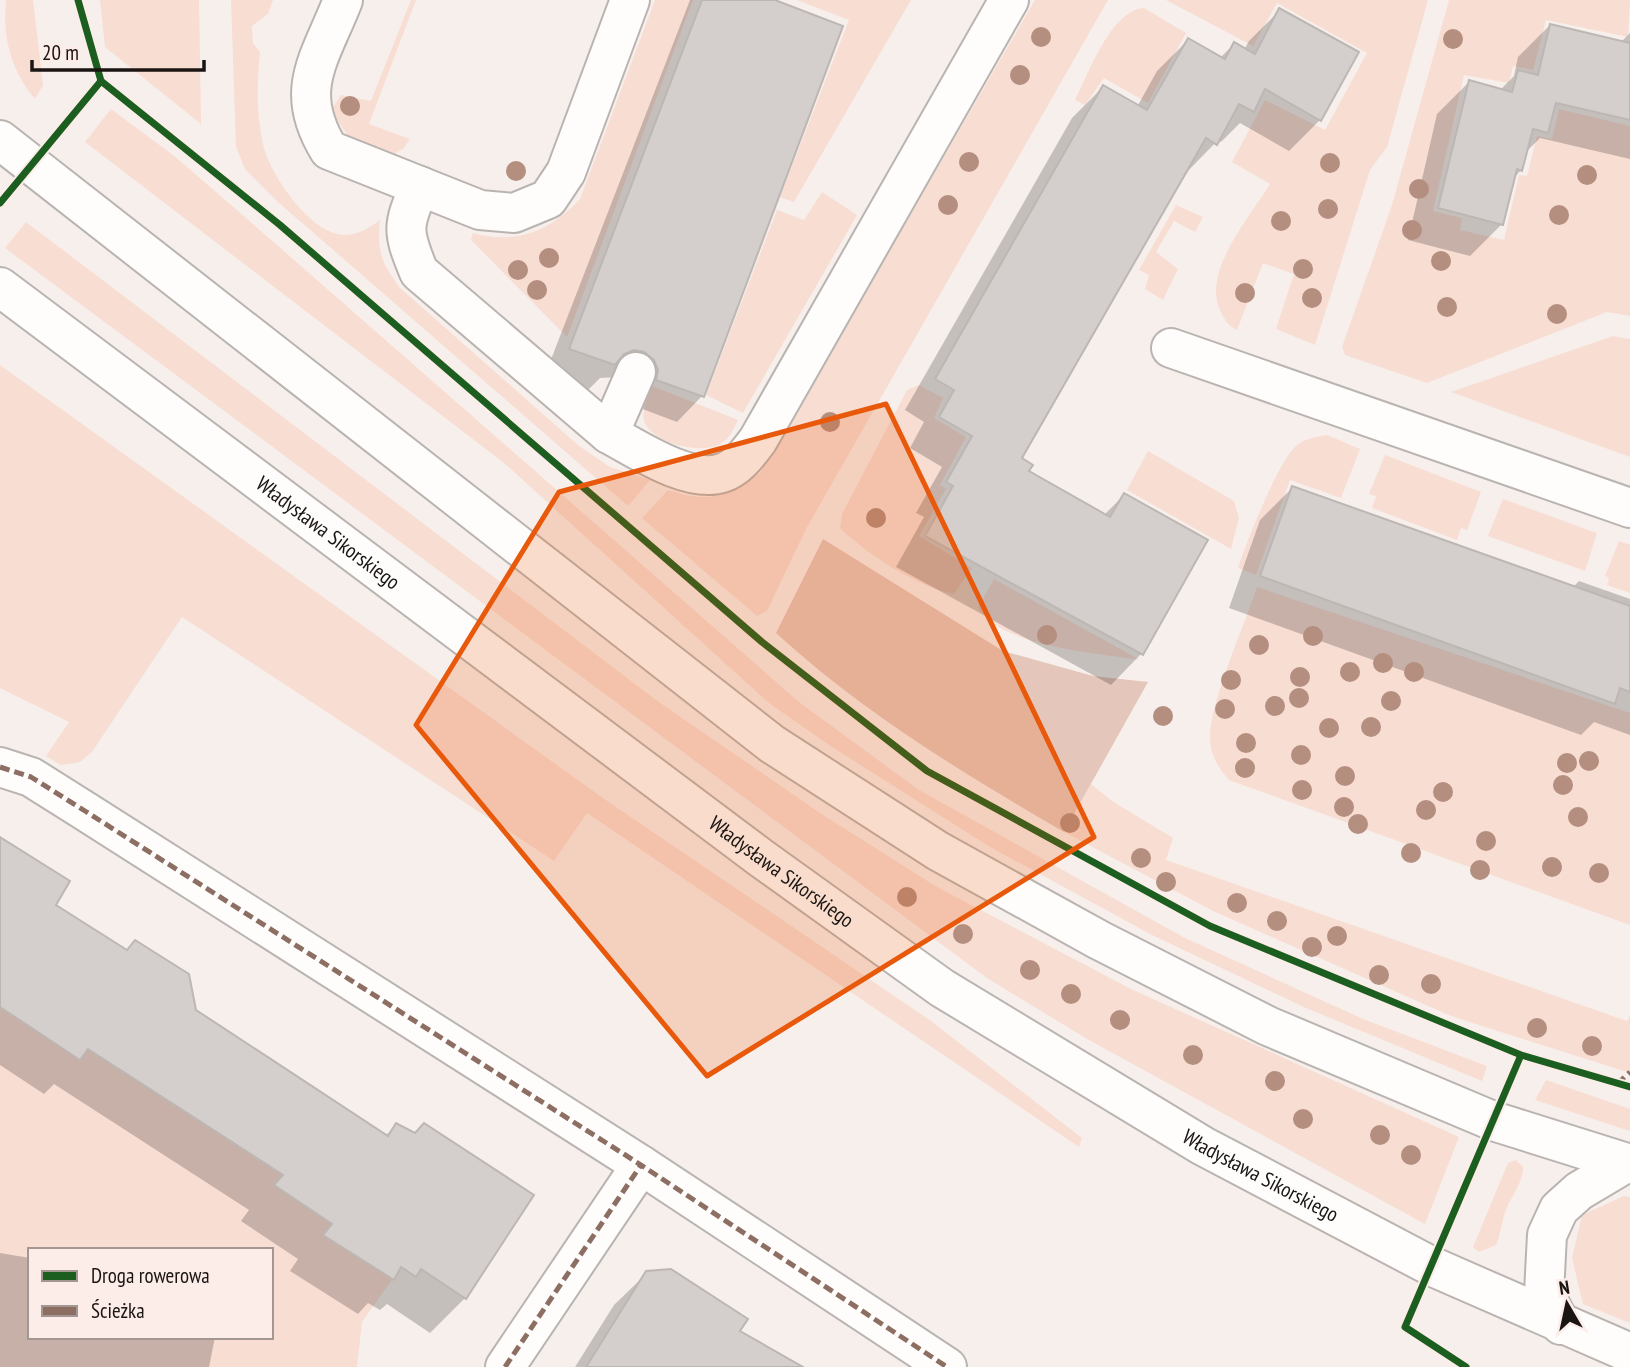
<svg xmlns="http://www.w3.org/2000/svg" width="1630" height="1367" font-family="'PT Sans Narrow',sans-serif">
<style>
.green{fill:#f8ddd2;fill-rule:evenodd}
.forest{fill:#e5c6ba}
.shadow{fill:#0003}
.building{fill:#d4cecc;stroke:#bdb7b4;stroke-width:2}
.lines{fill:none;stroke-linecap:round;stroke-linejoin:round}
.minor-casing{stroke:#bab4b1;stroke-width:42}
.minor{stroke:#fefdfc;stroke-width:38}
.quiet{stroke:#8d6e63;stroke-width:5;stroke-dasharray:10 5;stroke-linecap:butt}
.cycleway-casing{stroke:#fcede8;stroke-width:11}
.cycleway{stroke:#1b5e20;stroke-width:7}
.tree{fill:#b48e7f}
.marked{fill:#e8590c;fill-opacity:0.2;stroke:#e8590c;stroke-width:5;stroke-linejoin:round}
.labels{text-anchor:middle;stroke-width:5;stroke-linejoin:round;paint-order:stroke}
.street-label{font-size:21px;fill:#1a1513;stroke:#fcede8}
</style>
<rect width="100%" height="100%" fill="#f7efec"/>
<!-- green -->
<path class="green" d="M 6,0 L 33,0 L 43,85 L 35,99 C 11,71 2,36 6,0 Z
M 100,0 L 199,0 L 201,124 L 105,47 Z
M 231,0 L 273,0 L 268,14 L 252,26 L 253,43 L 260,52 C 257,85 256,115 264,148 C 272,177 312,236 346,235 C 360,234 369,228 380,220 C 377,252 381,262 400,288 L 579,446 L 610,467 L 650,480 L 628,506 L 278,202 L 245,169 L 236,147 Z
M 411,0 L 416,0 L 369,124 L 410,139 L 403,149 L 392,155 L 348,136 L 331,110 L 341,95 L 371,101 Z
M 655,0 L 693,0 L 567,337 L 471,240 L 473,233 C 517,245 550,231 580,199 Z
M 797,0 L 911,0 L 794,202 L 780,197 L 849,20 Z
M 1035,0 L 1108,0 L 806,529 L 767,611 L 757,616 L 642,518 L 668,490 C 709,503 725,498 760,473 Z
M 1166,0 L 1428,0 L 1387,147 L 1370,170 L 1315,345 L 1276,329 L 1294,274 L 1263,263 L 1237,330 C 1227,325 1225,320 1220,310 C 1202,271 1250,217 1270,184 L 1232,162 L 1265,100 L 1325,130 L 1367,53 L 1277,3 L 1253,46 Z
M 1449,0 L 1630,0 L 1628,37 L 1546,20 L 1533,70 L 1513,66 L 1509,83 L 1464,75 L 1433,211 L 1462,218 L 1460,230 L 1504,240 L 1519,175 L 1527,176 L 1537,136 L 1552,139 L 1559,109 L 1630,126 L 1630,316 L 1607,312 L 1427,383 L 1345,355 L 1342,347 L 1392,205 Z
M 1144,8 L 1186,33 L 1148,103 L 1104,78 L 1085,105 L 1075,100 C 1089,73 1111,10 1144,8 Z
M 111,109 L 173,155 L 237,210 L 799,702 L 919,790 L 1185,938 L 1363,1019 L 1487,1066 L 1482,1081 L 1306,1008 L 1152,935 L 990,847 L 829,745 L 769,703 L 504,463 L 85,142 Z
M 822,192 L 857,215 L 743,413 L 706,395 L 777,210 L 804,220 Z
M 1176,205 L 1203,217 L 1195,232 L 1174,221 L 1156,252 L 1178,269 L 1163,300 L 1145,289 L 1149,275 L 1139,270 Z
M 26,222 L 656,700 L 823,815 L 937,887 L 1131,989 L 1459,1137 L 1425,1224 L 1087,1039 L 987,978 L 5,248 Z
M 1613,336 L 1630,339 L 1630,457 L 1451,392 Z
M 0,365 L 600,796 L 931,1021 L 1082,1138 L 1079,1147 L 587,813 L 554,861 L 182,617 L 92,752 L 80,762 L 61,765 L 46,756 L 69,722 L 0,688 Z
M 919,385 L 943,398 L 934,418 L 966,437 L 940,485 L 946,489 L 919,536 L 972,568 L 954,594 C 919,588 865,553 840,528 L 842,514 L 907,390 Z
M 652,386 L 738,420 C 733,430 729,440 718,445 C 699,454 654,443 645,423 C 640,412 649,396 652,386 Z
M 1327,435 L 1360,449 L 1341,498 L 1290,480 L 1256,575 L 1238,568 C 1246,543 1279,460 1296,446 C 1306,438 1315,437 1327,435 Z
M 1148,451 L 1234,501 L 1239,518 L 1231,549 L 1127,490 Z
M 1385,455 L 1481,492 L 1467,530 L 1461,528 L 1457,540 L 1372,508 L 1376,496 L 1369,494 Z
M 1503,499 L 1597,533 L 1585,571 L 1488,536 Z
M 1619,541 L 1630,545 L 1630,593 L 1607,585 L 1609,578 L 1605,576 Z
M 994,579 L 1140,660 C 1098,653 1000,647 978,607 Z
M 1257,587 L 1630,713 L 1630,925 L 1229,780 C 1218,768 1210,754 1210,737 C 1210,702 1245,624 1257,587 Z
M 1091,784 L 1112,801 L 1173,838 L 1166,860 L 1627,1021 L 1630,1015 L 1630,1073 L 1451,1016 L 1215,912 L 1064,832 Z
M 0,915 L 281,1097 L 401,1267 L 362,1322 L 357,1367 L 0,1367 ZM 30,1250 L 271,1250 L 271,1337 L 30,1337 Z
M 1546,1080 L 1630,1109 L 1630,1131 L 1535,1100 Z
M 1516,1160 L 1523,1167 C 1523,1184 1510,1197 1505,1213 C 1501,1224 1501,1234 1496,1245 L 1479,1252 L 1473,1247 L 1508,1163 Z
M 1624,1196 L 1630,1197 L 1630,1323 L 1583,1304 L 1572,1258 L 1582,1215 Z"/>
<!-- forest -->
<path class="forest" d="M 823,539 L 1003,651 L 1093,676 L 1148,682 L 1064,832 C 963,773 863,713 776,633 Z"/>
<!-- shadow -->
<path class="shadow" d="M 690,0 L 770,0 L 702,396 L 677,422 L 632,405 L 618,377 L 600,378 L 588,390 L 545,375 Z
M 1280,10 L 1320,120 L 1289,151 L 1240,123 L 1221,142 L 1218,140 L 1185,174 L 1020,459 L 1026,472 L 1103,516 L 1124,495 L 1141,654 L 1111,685 L 896,567 L 924,517 L 916,513 L 942,467 L 910,448 L 924,422 L 905,410 L 1072,118 L 1103,87 L 1137,107 L 1157,71 L 1188,40 L 1220,58 L 1234,44 L 1244,50 L 1249,41 Z
M 1550,25 L 1621,42 L 1630,33 L 1630,159 L 1540,138 L 1525,153 L 1521,170 L 1513,179 L 1502,224 L 1470,256 L 1408,240 L 1437,114 L 1469,82 L 1500,90 L 1514,76 L 1518,57 Z
M 1292,488 L 1573,587 L 1579,581 L 1630,599 L 1630,735 L 1594,722 L 1581,735 L 1229,608 L 1260,520 Z
M 0,839 L 54,905 L 194,1011 L 385,1136 L 397,1125 L 465,1298 L 430,1333 L 387,1304 L 380,1310 L 368,1303 L 358,1314 L 290,1271 L 298,1259 L 241,1221 L 249,1210 L 54,1084 L 44,1094 L 0,1065 Z
M 0,1253 L 30,1258 L 30,1337 L 215,1337 L 209,1367 L 0,1367 Z
M 647,1273 L 738,1332 L 771,1367 L 575,1367 L 614,1305 Z"/>
<!-- building -->
<path class="building" d="M 702,0 L 775,0 L 843,26 L 704,397 L 656,380 L 658,370 L 654,360 L 644,352 L 634,350 L 624,354 L 615,365 L 569,349 Z
M 1279,8 L 1359,52 L 1321,121 L 1265,89 L 1254,112 L 1239,104 L 1217,145 L 1206,138 L 1022,458 L 1033,465 L 1029,471 L 1110,517 L 1124,493 L 1208,540 L 1143,655 L 925,536 L 953,486 L 946,482 L 972,436 L 939,417 L 954,390 L 935,379 L 1103,85 L 1147,110 L 1188,38 L 1225,59 L 1234,42 L 1255,54 Z
M 1550,24 L 1630,43 L 1630,120 L 1556,103 L 1548,133 L 1533,129 L 1522,171 L 1517,169 L 1503,225 L 1438,208 L 1469,80 L 1512,92 L 1518,70 L 1538,75 Z
M 1292,486 L 1630,606 L 1630,692 L 1620,688 L 1615,704 L 1260,576 Z
M 0,837 L 70,881 L 56,905 L 127,950 L 135,940 L 189,974 L 196,1010 L 388,1136 L 396,1123 L 415,1133 L 424,1123 L 534,1195 L 466,1299 L 421,1269 L 416,1277 L 401,1267 L 394,1280 L 323,1235 L 332,1224 L 274,1185 L 283,1175 L 88,1049 L 80,1060 L 0,1007 Z
M 671,1269 L 748,1319 L 740,1331 L 803,1367 L 586,1367 L 646,1271 Z"/>
<g class="lines">
<!-- minor casing -->
<g class="minor-casing">
<g id="minor">
<path d="M 343,0 C 320,59 292,90 329,150 L 480,210 L 514,213 L 548,199 L 566,172 L 630,0"/>
<path d="M 0,140 L 772,744 L 938,851 L 1099,940 L 1268,1026 L 1493,1121 L 1630,1164"/>
<path d="M 420,186 C 402,226 402,231 419,272 L 609,434"/>
<path id="s1" d="M 0,287 L 761,858 L 942,988 L 1203,1146 L 1431,1266 L 1630,1353"/>
<path d="M 1171,348 L 1630,508"/>
<path d="M 636,372 L 609,434 C 637,449 689,484 722,473 C 738,468 749,452 758,440 L 1009,0"/>
<path d="M 0,767 L 31,777 L 85,811 L 641,1165 L 947,1367"/>
<path d="M 1561,1325 L 1544,1293 L 1547,1235 L 1559,1209 L 1579,1191 L 1626,1163"/>
<path d="M 505,1367 L 641,1165"/>
</g>
</g>
<!-- minor -->
<use href="#minor" class="minor"/>
<!-- quiet -->
<path class="quiet" d="M 0,767 L 31,777 L 85,811 L 641,1165 L 947,1367
M 1617,1084 L 1630,1072
M 505,1367 L 641,1165"/>
<!-- cycleway casing -->
<g class="cycleway-casing">
<path id="cycleway" d="M 78,0 L 101,81 L 280,225 L 762,642 L 927,771 L 1210,926 L 1521,1055 L 1630,1087
M 0,203 L 101,81
M 1466,1367 L 1405,1327 L 1521,1055"/>
</g>
<!-- cycleway -->
<use href="#cycleway" class="cycleway"/>
</g>
<!-- trees -->
<g class="tree">
<circle cx="1041" cy="37" r="10"/>
<circle cx="1453" cy="39" r="10"/>
<circle cx="1020" cy="75" r="10"/>
<circle cx="350" cy="106" r="10"/>
<circle cx="969" cy="162" r="10"/>
<circle cx="1330" cy="163" r="10"/>
<circle cx="516" cy="171" r="10"/>
<circle cx="1587" cy="175" r="10"/>
<circle cx="1419" cy="189" r="10"/>
<circle cx="948" cy="205" r="10"/>
<circle cx="1328" cy="209" r="10"/>
<circle cx="1559" cy="215" r="10"/>
<circle cx="1281" cy="221" r="10"/>
<circle cx="1412" cy="230" r="10"/>
<circle cx="549" cy="258" r="10"/>
<circle cx="1441" cy="261" r="10"/>
<circle cx="1303" cy="269" r="10"/>
<circle cx="518" cy="270" r="10"/>
<circle cx="537" cy="290" r="10"/>
<circle cx="1245" cy="293" r="10"/>
<circle cx="1312" cy="298" r="10"/>
<circle cx="1447" cy="307" r="10"/>
<circle cx="1557" cy="314" r="10"/>
<circle cx="830" cy="422" r="10"/>
<circle cx="876" cy="518" r="10"/>
<circle cx="1047" cy="635" r="10"/>
<circle cx="1313" cy="636" r="10"/>
<circle cx="1259" cy="645" r="10"/>
<circle cx="1383" cy="663" r="10"/>
<circle cx="1350" cy="672" r="10"/>
<circle cx="1414" cy="672" r="10"/>
<circle cx="1300" cy="677" r="10"/>
<circle cx="1231" cy="680" r="10"/>
<circle cx="1299" cy="698" r="10"/>
<circle cx="1391" cy="701" r="10"/>
<circle cx="1275" cy="706" r="10"/>
<circle cx="1225" cy="709" r="10"/>
<circle cx="1163" cy="716" r="10"/>
<circle cx="1371" cy="727" r="10"/>
<circle cx="1329" cy="728" r="10"/>
<circle cx="1246" cy="743" r="10"/>
<circle cx="1301" cy="755" r="10"/>
<circle cx="1589" cy="761" r="10"/>
<circle cx="1567" cy="763" r="10"/>
<circle cx="1245" cy="768" r="10"/>
<circle cx="1345" cy="776" r="10"/>
<circle cx="1563" cy="785" r="10"/>
<circle cx="1302" cy="790" r="10"/>
<circle cx="1443" cy="792" r="10"/>
<circle cx="1344" cy="807" r="10"/>
<circle cx="1426" cy="810" r="10"/>
<circle cx="1578" cy="817" r="10"/>
<circle cx="1070" cy="823" r="10"/>
<circle cx="1358" cy="824" r="10"/>
<circle cx="1486" cy="841" r="10"/>
<circle cx="1411" cy="853" r="10"/>
<circle cx="1141" cy="858" r="10"/>
<circle cx="1552" cy="867" r="10"/>
<circle cx="1480" cy="870" r="10"/>
<circle cx="1599" cy="873" r="10"/>
<circle cx="1166" cy="882" r="10"/>
<circle cx="907" cy="897" r="10"/>
<circle cx="1237" cy="903" r="10"/>
<circle cx="1277" cy="921" r="10"/>
<circle cx="963" cy="934" r="10"/>
<circle cx="1337" cy="936" r="10"/>
<circle cx="1312" cy="947" r="10"/>
<circle cx="1030" cy="970" r="10"/>
<circle cx="1379" cy="975" r="10"/>
<circle cx="1431" cy="984" r="10"/>
<circle cx="1071" cy="994" r="10"/>
<circle cx="1120" cy="1020" r="10"/>
<circle cx="1537" cy="1028" r="10"/>
<circle cx="1592" cy="1046" r="10"/>
<circle cx="1193" cy="1055" r="10"/>
<circle cx="1275" cy="1081" r="10"/>
<circle cx="1303" cy="1119" r="10"/>
<circle cx="1380" cy="1135" r="10"/>
<circle cx="1411" cy="1155" r="10"/>
</g>
<!-- marked area -->
<path class="marked" d="M 886,404 L 1094,837 L 707,1076 L 416,725 L 559,492 Z"/>
<g class="labels">
<!-- street labels -->
<g class="street-label">
<text dy="7" stroke="none"><textPath href="#s1" startOffset="410">Władysława Sikorskiego</textPath></text>
<text dy="7" stroke="none"><textPath href="#s1" startOffset="976">Władysława Sikorskiego</textPath></text>
<text dy="7" stroke="none"><textPath href="#s1" startOffset="1544">Władysława Sikorskiego</textPath></text>
</g>
</g>
<!-- legend -->
<rect x="28" y="1248" width="245" height="91" fill="#fcede8" stroke="#a29793" stroke-width="2"/>
<rect x="42" y="1271" width="35" height="10" fill="#1b5e20" stroke="#a29793" stroke-width="2"/>
<text x="91" y="1283" font-size="21" fill="#1a1513">Droga rowerowa</text>
<rect x="42" y="1306" width="35" height="10" fill="#8d6e63" stroke="#a29793" stroke-width="2"/>
<text x="91" y="1318" font-size="21" fill="#1a1513">Ścieżka</text>
<!-- north arrow -->
<g transform="translate(1567 1304) rotate(351)" stroke="#fcede8" stroke-width="5" paint-order="stroke">
<path d="M0-5L12 26L0 18L-12 26Z" fill="#1a1513"/>
<text y="-10" font-size="19" font-weight="bold" text-anchor="middle" fill="#1a1513">N</text>
</g>
<!-- scale -->
<path d="M32 60v10h172v-10" fill="none" stroke="#1a1513" stroke-width="3.5"/>
<text x="42" y="60" font-size="21" fill="#1a1513" stroke="#fcede8" stroke-width="5" paint-order="stroke">20 m</text>
</svg>
